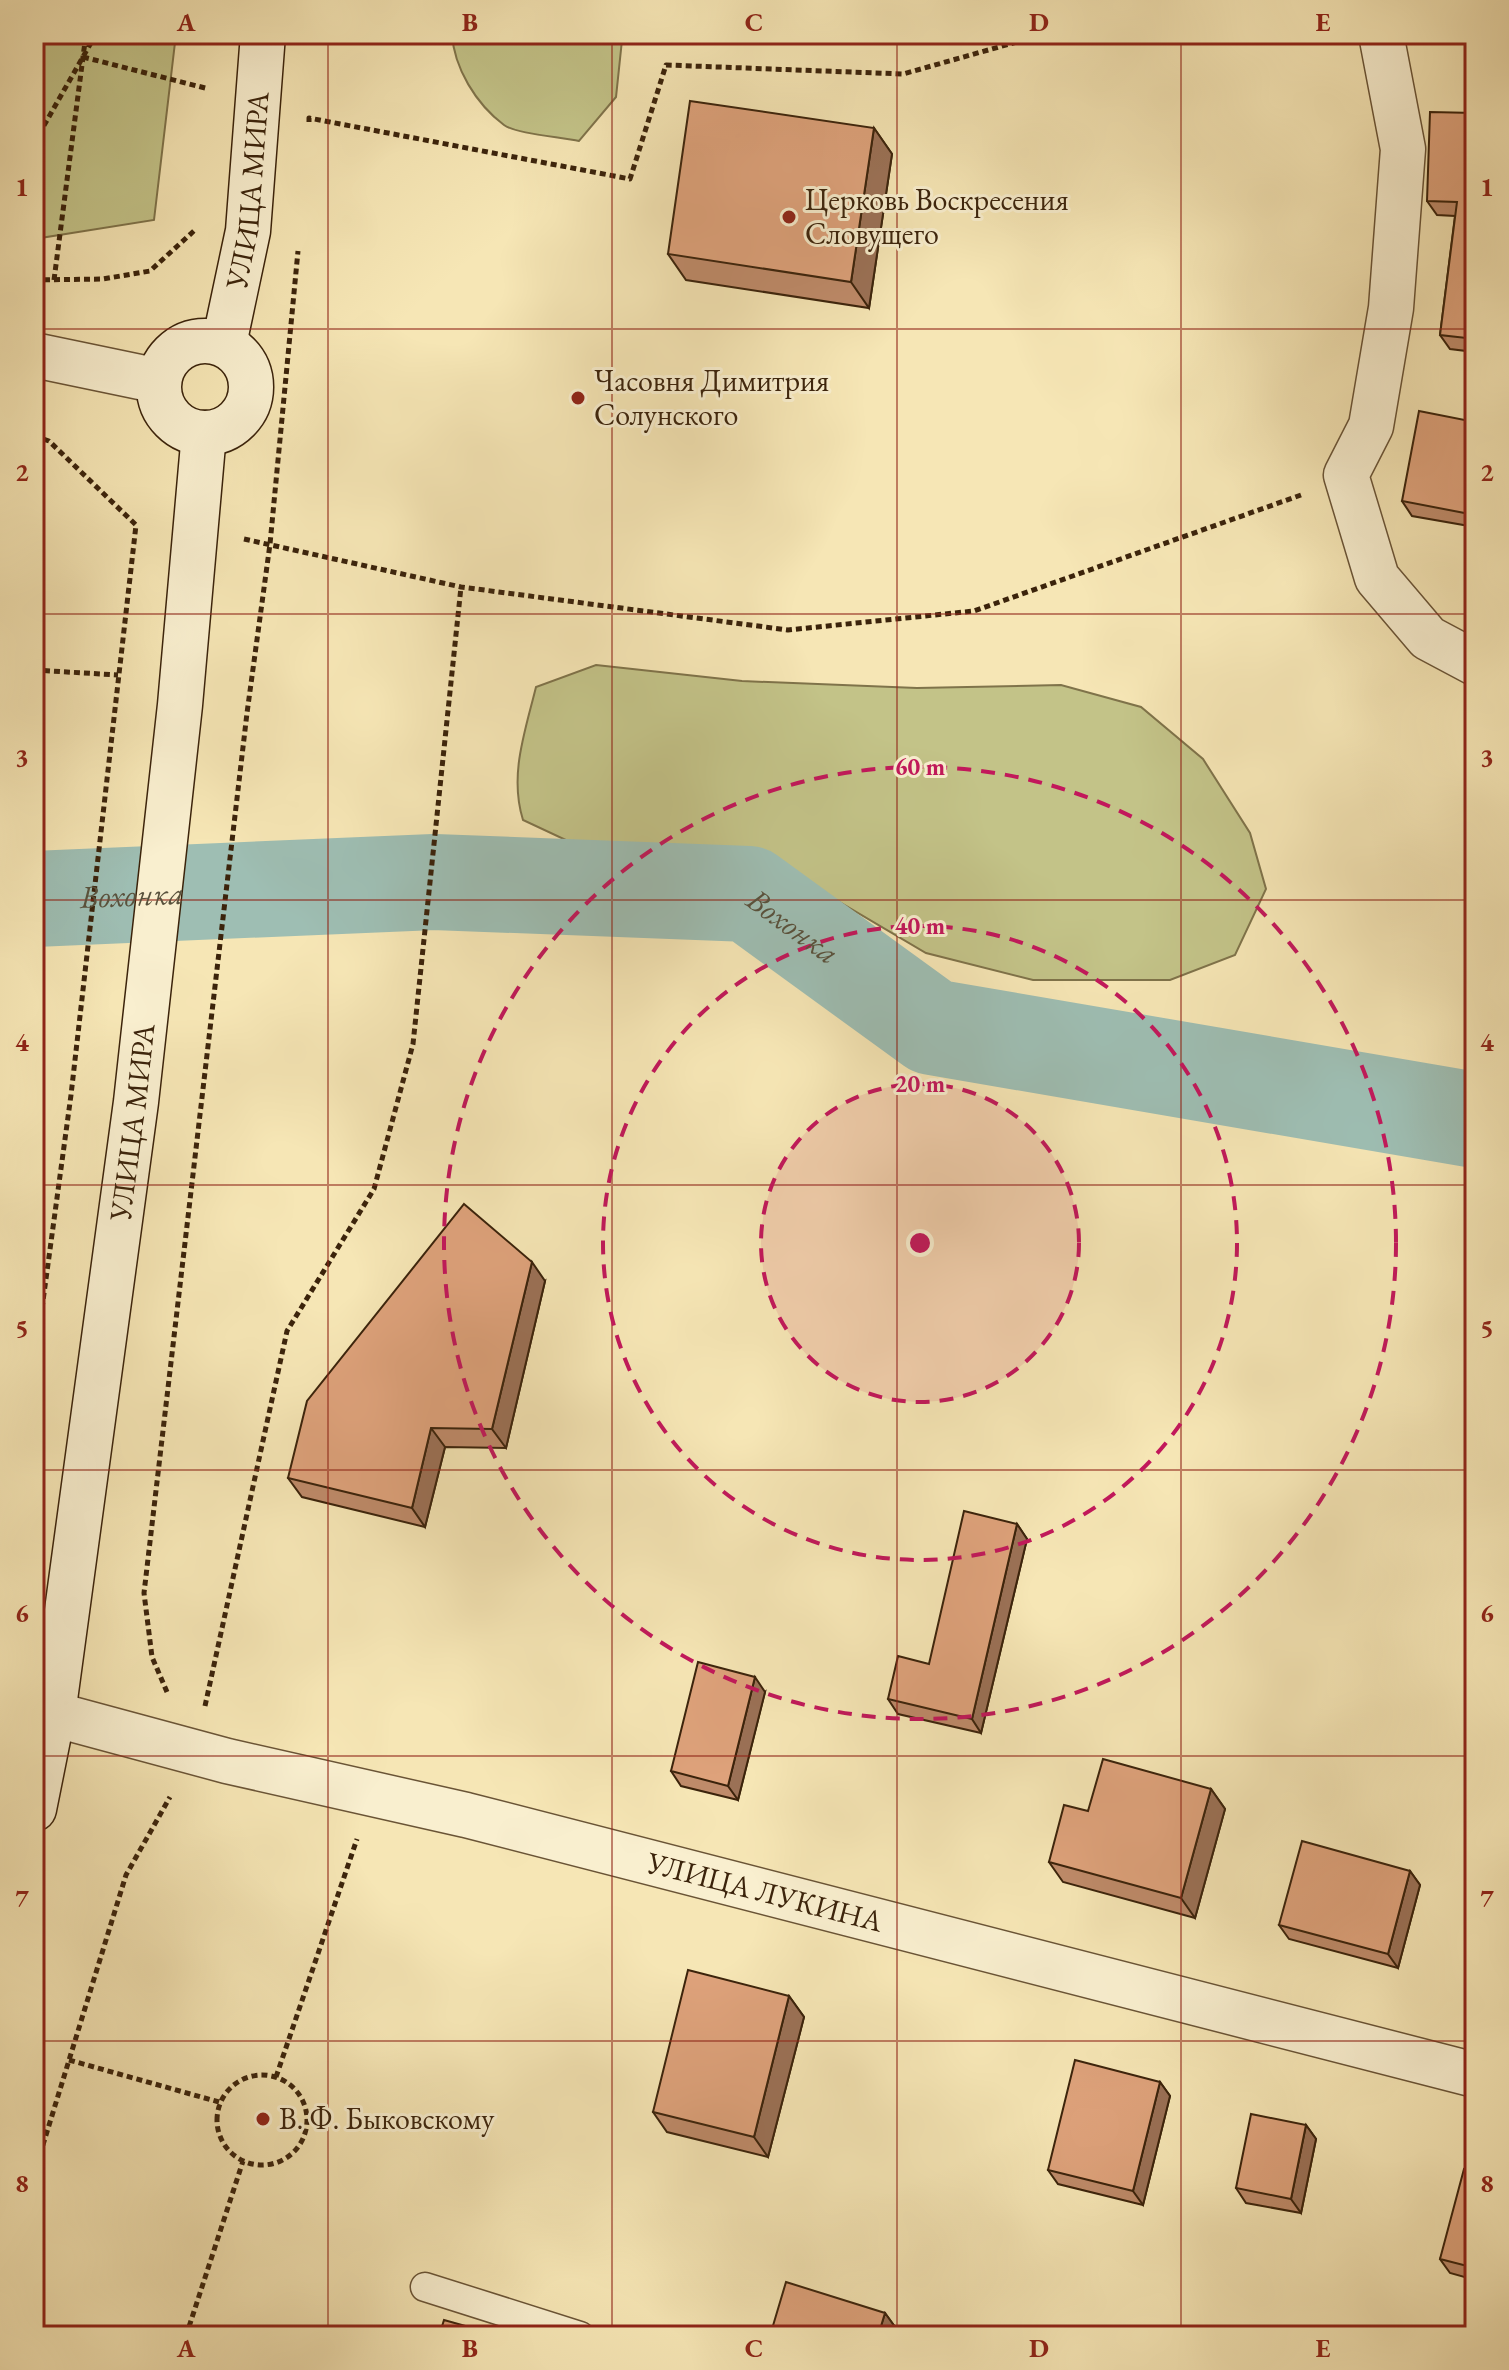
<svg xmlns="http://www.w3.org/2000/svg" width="1509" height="2370" font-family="'EB Garamond',serif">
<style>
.green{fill:#c3c388;stroke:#7f734a;stroke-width:2}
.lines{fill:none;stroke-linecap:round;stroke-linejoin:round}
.river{stroke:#9ebeb3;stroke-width:96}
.service-casing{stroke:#6a5436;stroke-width:31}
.minor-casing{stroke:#6a5436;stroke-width:47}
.tertiary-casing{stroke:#6a5436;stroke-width:47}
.secondary-casing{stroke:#3b230b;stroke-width:47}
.path{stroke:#3b230b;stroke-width:5;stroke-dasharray:6 4;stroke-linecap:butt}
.service{stroke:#f9efcf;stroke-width:28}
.minor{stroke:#f9efcf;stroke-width:44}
.tertiary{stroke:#f9efcf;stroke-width:44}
.secondary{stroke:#f9efcf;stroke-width:44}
.wall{fill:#bf8b6a;stroke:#3b230b;stroke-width:2}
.shaded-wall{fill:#9b7156;stroke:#3b230b;stroke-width:2}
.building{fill:#dea27b;stroke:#3b230b;stroke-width:2}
.grid{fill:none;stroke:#8f2418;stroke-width:2;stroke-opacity:0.55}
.ring{fill:none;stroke:#c2185b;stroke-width:4;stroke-dasharray:14 10}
.poi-dot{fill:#8f2418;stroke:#f9efcf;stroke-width:3}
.labels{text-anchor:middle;stroke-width:6;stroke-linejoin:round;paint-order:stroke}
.street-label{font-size:30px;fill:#3b230b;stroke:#f9efcf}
.poi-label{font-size:30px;fill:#3b230b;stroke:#f9efcf;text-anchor:start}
.water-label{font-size:32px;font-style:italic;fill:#59523d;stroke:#f9efcf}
.centre{fill:#c2185b;stroke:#f9efcf;stroke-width:4}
.ring-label{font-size:24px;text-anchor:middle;font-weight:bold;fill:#c2185b;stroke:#f9efcf;stroke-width:6;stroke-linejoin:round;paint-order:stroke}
.neatline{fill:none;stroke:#8f2418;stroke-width:3}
.grid-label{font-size:26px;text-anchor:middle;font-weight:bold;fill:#8f2418}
</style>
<rect width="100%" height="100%" fill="#f6e6b5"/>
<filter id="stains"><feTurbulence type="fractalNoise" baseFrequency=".0025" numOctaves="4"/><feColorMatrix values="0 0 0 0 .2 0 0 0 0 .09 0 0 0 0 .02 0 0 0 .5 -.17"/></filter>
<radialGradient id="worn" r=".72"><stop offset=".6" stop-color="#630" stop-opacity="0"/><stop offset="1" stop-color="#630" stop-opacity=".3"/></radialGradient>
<!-- green -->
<path class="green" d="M 34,34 L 176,34 L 154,220 L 34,239 Z
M 452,34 L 614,34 L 622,40 L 616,97 L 579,141 C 562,137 516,134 504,125 C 476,104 454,68 452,34 Z
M 596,665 L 742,681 L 917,688 L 1061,685 L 1141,707 L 1203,759 L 1250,833 L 1266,889 L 1235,955 L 1170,980 L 1033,980 L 926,953 L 807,883 L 773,867 L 617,864 L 523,820 C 509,775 525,732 536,687 Z"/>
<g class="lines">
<!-- river -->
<path class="river" id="s1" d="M 34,899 L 434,882 L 749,894 L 932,1027 L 1475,1120"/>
<!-- service casing -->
<g class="service-casing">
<path id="service" d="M 425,2287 L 580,2336"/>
</g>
<!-- minor casing -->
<g class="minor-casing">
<g id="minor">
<path d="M 1381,34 L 1403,149 L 1391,308 L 1371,426 L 1346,475 L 1377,578 L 1428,638 L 1475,663"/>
<path id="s2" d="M 53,1714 L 227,1761 L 466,1815 L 1475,2075"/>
</g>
</g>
<!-- tertiary casing -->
<g class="tertiary-casing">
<path id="tertiary" d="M 34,355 L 159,381"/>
</g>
<!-- secondary casing -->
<g class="secondary-casing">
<g id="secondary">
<circle cx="205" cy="387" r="46"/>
<path id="s3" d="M 224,344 L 248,231 L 263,34"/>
<path id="s4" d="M 34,1809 L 53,1714 L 136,1102 L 180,705 L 204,433"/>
</g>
</g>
<!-- path -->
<path class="path" d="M 83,57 L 209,89
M 309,122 L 309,118 L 630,179 L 666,65 L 903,74 L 1045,34
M 34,143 L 96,34
M 34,280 L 103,279 L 150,271 L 196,229
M 54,280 L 86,34
M 34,436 L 49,441 L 136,525 L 71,1095 L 34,1367
M 244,539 L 461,587 L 788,630 L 974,611 L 1301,495
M 34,670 L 118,675
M 167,1692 L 152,1657 L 144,1593 L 247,713 L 270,544 L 298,251
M 205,1706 L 287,1331 L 374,1189 L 413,1044 L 461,587
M 69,2060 L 219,2102
M217 2120a45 45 0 1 1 90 0a45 45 0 1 1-90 0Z
M 276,2077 L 357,1839
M 34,2174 L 126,1875 L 170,1797
M 34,2333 L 42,2336
M 186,2336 L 243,2161"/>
<!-- service -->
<use href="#service" class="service"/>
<!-- minor -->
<use href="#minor" class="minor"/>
<!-- tertiary -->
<use href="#tertiary" class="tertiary"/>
<!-- secondary -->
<use href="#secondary" class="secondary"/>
</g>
<!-- wall -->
<path class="wall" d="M 1475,113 L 1475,352 L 1450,349 L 1440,335 L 1455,216 L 1437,215 L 1427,201 Z
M 874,128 L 892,154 L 869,308 L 686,280 L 668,254 Z
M 1475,422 L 1475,527 L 1412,516 L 1402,501 Z
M 545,1281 L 506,1448 L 445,1447 L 425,1527 L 302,1497 L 288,1478 Z
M 1017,1524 L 1027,1539 L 981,1733 L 898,1714 L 888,1699 L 929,1664 Z
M 765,1692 L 738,1800 L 681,1786 L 671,1771 Z
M 1211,1789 L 1225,1809 L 1195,1918 L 1063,1882 L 1049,1862 L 1088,1811 Z
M 1410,1871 L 1420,1885 L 1398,1968 L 1289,1939 L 1279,1925 Z
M 789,1996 L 804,2017 L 768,2157 L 667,2132 L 653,2112 Z
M 1160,2082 L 1170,2096 L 1143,2205 L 1058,2184 L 1048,2170 Z
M 1306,2125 L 1316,2139 L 1301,2213 L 1246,2203 L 1236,2188 Z
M 1475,2172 L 1475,2280 L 1450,2273 L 1440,2259 Z
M 885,2313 L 895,2327 L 892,2336 L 776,2336 L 772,2329 Z"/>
<!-- shaded-wall -->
<path class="shaded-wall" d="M 874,128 L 892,154 L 869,308 L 851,282 Z
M 532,1262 L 545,1281 L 506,1448 L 492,1429 Z
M 431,1428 L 445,1447 L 425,1527 L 412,1508 Z
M 1017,1524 L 1027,1539 L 981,1733 L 972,1719 Z
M 755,1677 L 765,1692 L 738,1800 L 728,1786 Z
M 1211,1789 L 1225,1809 L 1195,1918 L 1181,1898 Z
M 1410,1871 L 1420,1885 L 1398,1968 L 1388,1954 Z
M 789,1996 L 804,2017 L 768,2157 L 754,2137 Z
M 1160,2082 L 1170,2096 L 1143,2205 L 1133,2191 Z
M 1306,2125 L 1316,2139 L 1301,2213 L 1291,2199 Z
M 885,2313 L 895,2327 L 892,2336 L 878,2336 Z"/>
<!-- building -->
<path class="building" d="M 690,101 L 874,128 L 851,282 L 668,254 Z
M 1430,112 L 1475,113 L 1475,339 L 1440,335 L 1457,202 L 1427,201 Z
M 1419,411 L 1475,422 L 1475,515 L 1402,501 Z
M 464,1204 L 532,1262 L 492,1429 L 431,1428 L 412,1508 L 288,1478 L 307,1401 Z
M 964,1511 L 1017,1524 L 972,1719 L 888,1699 L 898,1656 L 929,1664 Z
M 698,1662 L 755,1677 L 728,1786 L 671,1771 Z
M 1103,1759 L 1211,1789 L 1181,1898 L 1049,1862 L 1064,1805 L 1088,1811 Z
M 1302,1841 L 1410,1871 L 1388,1954 L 1279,1925 Z
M 688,1970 L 789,1996 L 754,2137 L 653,2112 Z
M 1075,2060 L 1160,2082 L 1133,2191 L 1048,2170 Z
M 1251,2114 L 1306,2125 L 1291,2199 L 1236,2188 Z
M 1464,2169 L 1475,2172 L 1475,2268 L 1440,2259 Z
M 786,2282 L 885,2313 L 878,2336 L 793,2336 L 772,2329 Z
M 444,2320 L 501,2336 L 439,2336 Z"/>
<!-- grid -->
<path class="grid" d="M 328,34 L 328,2336M 612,34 L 612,2336M 897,34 L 897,2336M 1181,34 L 1181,2336M 34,329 L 1475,329M 34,614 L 1475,614M 34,900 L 1475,900M 34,1185 L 1475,1185M 34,1470 L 1475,1470M 34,1756 L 1475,1756M 34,2041 L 1475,2041"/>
<!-- distance rings -->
<circle cx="920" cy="1243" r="159" fill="#c2185b" fill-opacity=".12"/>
<g class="ring">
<circle cx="920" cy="1243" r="159"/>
<circle cx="920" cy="1243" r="317"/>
<circle cx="920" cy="1243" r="476"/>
</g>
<!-- markers -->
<g class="poi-dot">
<circle cx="789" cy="217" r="8"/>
<circle cx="578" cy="398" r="8"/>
<circle cx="263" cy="2119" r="8"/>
</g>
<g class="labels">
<!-- street labels -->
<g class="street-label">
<text dy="10" stroke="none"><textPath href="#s3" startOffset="156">УЛИЦА МИРА</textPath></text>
<text dy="10" stroke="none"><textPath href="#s4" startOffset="694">УЛИЦА МИРА</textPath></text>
<text dy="10" stroke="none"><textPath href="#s2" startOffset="734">УЛИЦА ЛУКИНА</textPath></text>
</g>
<!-- poi labels -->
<g class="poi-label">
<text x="805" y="210">Церковь Воскресения<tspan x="805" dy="34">Словущего</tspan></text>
<text x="594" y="391">Часовня Димитрия<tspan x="594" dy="34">Солунского</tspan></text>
<text x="279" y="2129">В. Ф. Быковскому</text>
</g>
<!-- water labels -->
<g class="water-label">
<text dy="11" stroke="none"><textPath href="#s1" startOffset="98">Вохонка</textPath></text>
<text dy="11" stroke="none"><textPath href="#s1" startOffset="770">Вохонка</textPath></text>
</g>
</g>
<circle cx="920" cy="1243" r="12" class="centre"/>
<g class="ring-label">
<text x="920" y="775">60 m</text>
<text x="920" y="934">40 m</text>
<text x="920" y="1092">20 m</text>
</g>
<!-- margin -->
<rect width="1509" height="2370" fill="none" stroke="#f6e6b5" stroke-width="88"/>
<rect x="44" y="44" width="1421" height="2282" class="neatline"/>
<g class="grid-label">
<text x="186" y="31">A</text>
<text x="470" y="31">B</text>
<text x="754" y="31">C</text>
<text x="1039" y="31">D</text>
<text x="1323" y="31">E</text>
<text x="22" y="196">1</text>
<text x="1487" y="196">1</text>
<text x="22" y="481">2</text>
<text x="1487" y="481">2</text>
<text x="22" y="766">3</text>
<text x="1487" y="766">3</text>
<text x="22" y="1051">4</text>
<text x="1487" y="1051">4</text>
<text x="22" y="1337">5</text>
<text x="1487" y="1337">5</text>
<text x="22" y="1622">6</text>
<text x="1487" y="1622">6</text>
<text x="22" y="1907">7</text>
<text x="1487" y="1907">7</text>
<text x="22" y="2192">8</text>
<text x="1487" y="2192">8</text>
<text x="186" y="2357">A</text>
<text x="470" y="2357">B</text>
<text x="754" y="2357">C</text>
<text x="1039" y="2357">D</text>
<text x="1323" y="2357">E</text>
</g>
<rect width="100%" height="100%" filter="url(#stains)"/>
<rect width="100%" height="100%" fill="url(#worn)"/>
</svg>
